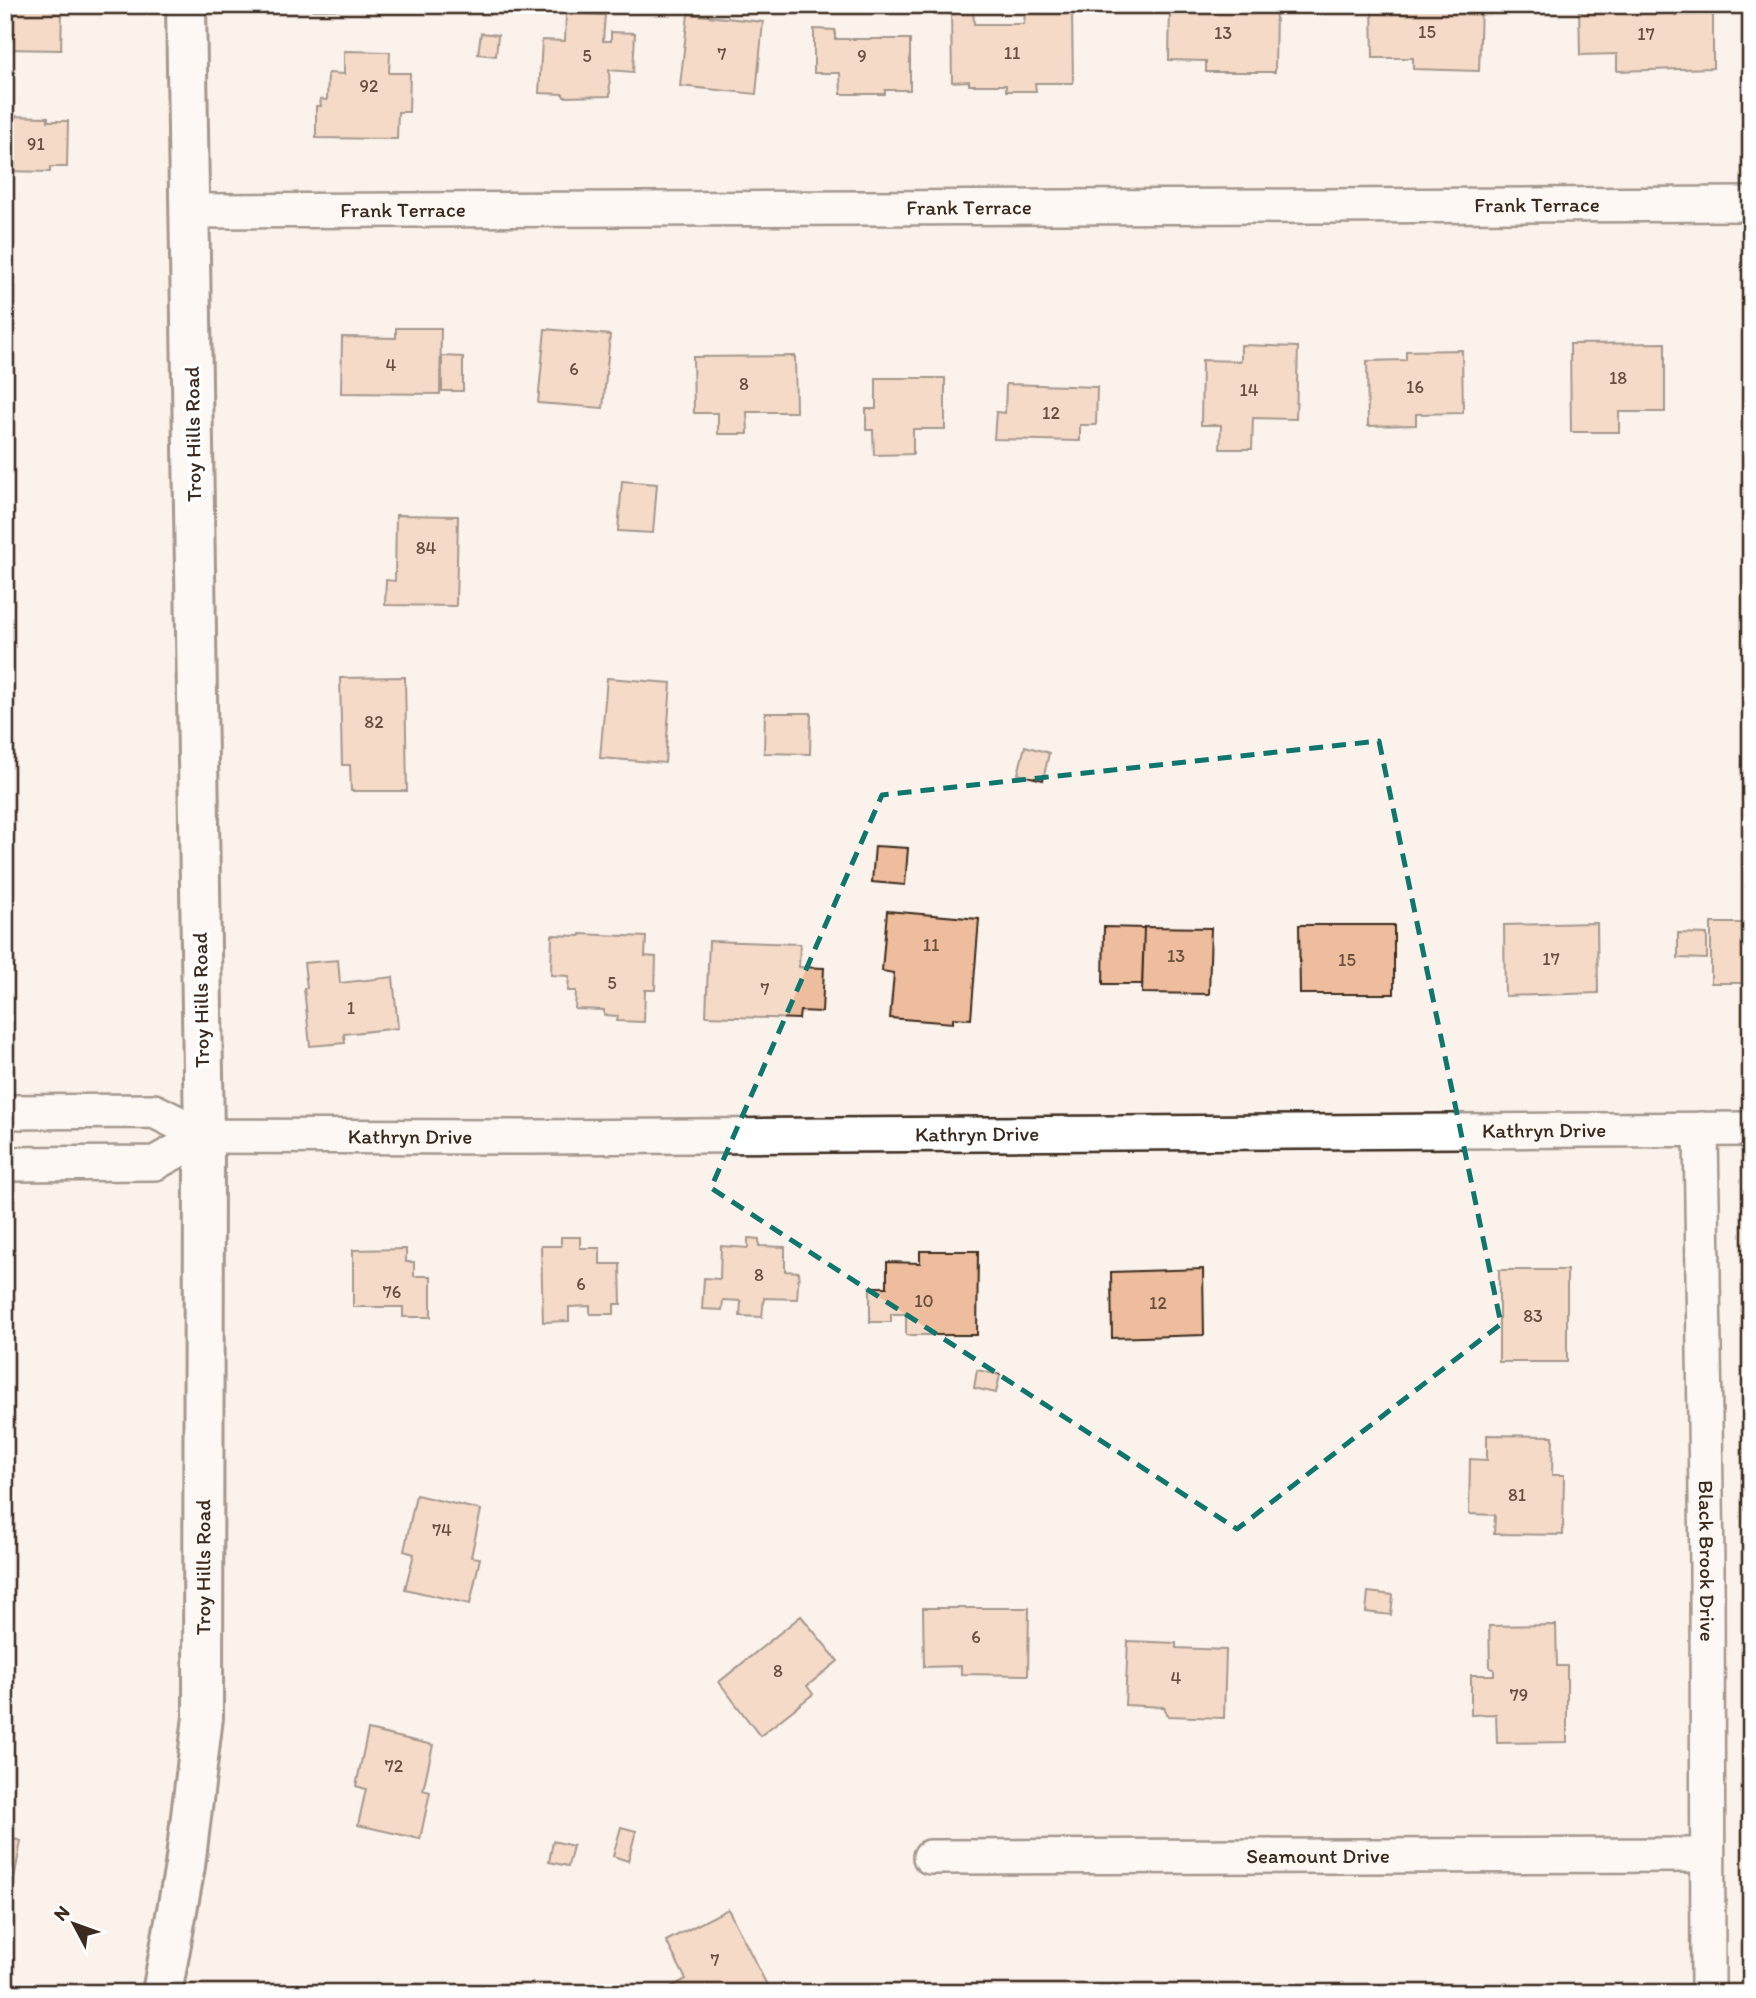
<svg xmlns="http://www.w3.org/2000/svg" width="1756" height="1998" font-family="Itim,sans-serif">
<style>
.building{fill:#edbd9d;stroke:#3b2a1e;stroke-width:2}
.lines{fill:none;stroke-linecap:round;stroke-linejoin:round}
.minor-casing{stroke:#3b2a1e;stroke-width:38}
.secondary-casing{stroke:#3b2a1e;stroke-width:44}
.minor{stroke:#fff;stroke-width:33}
.secondary{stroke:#fff;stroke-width:38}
.marked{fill:none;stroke:#0f766e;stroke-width:5;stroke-dasharray:14 9;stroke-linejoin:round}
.labels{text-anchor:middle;stroke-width:7;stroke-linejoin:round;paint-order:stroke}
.number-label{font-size:18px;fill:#684f3e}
.street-label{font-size:21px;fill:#3b2a1e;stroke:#fff}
</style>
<rect width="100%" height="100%" fill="#fbf2eb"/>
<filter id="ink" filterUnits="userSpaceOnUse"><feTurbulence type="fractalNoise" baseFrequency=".0143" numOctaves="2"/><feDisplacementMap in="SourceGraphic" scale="14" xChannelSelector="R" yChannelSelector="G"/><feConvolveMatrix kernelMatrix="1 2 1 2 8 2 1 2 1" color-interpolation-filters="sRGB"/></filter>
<g filter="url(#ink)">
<!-- building -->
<path class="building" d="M 5,5 L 49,5 L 49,10 L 62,10 L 61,50 L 5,49 Z
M 313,5 L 362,5 L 362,9 L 313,10 Z
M 1170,5 L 1276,5 L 1275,72 L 1206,72 L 1206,61 L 1169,60 Z
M 1372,5 L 1481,5 L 1479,71 L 1413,69 L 1413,58 L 1373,58 Z
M 1579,5 L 1675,5 L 1675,15 L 1713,14 L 1713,68 L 1617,71 L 1617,54 L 1580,55 Z
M 951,8 L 973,8 L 974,24 L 1024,24 L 1025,12 L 1072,12 L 1073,83 L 1035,83 L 1036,91 L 1006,91 L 1006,85 L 969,85 L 969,81 L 952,82 Z
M 566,13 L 605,15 L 603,41 L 611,41 L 611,32 L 635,33 L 633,72 L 609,70 L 610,96 L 564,97 L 563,94 L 539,93 L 542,40 L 565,41 Z
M 688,14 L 763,22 L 756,94 L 680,86 Z
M 814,29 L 835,30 L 835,39 L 910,39 L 910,90 L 885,90 L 885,94 L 841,94 L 840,73 L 814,73 Z
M 481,33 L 498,35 L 496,56 L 478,54 Z
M 344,51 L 390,52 L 389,73 L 410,73 L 409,112 L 398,112 L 397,139 L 316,138 L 316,106 L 321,106 L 320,99 L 327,100 L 328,73 L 344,74 Z
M 5,116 L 48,117 L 48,121 L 68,121 L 67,167 L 50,167 L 50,172 L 5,171 Z
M 396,328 L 441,328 L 440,394 L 341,393 L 342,337 L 396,338 Z
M 545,329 L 610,335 L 603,408 L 538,403 Z
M 1665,343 L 1665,412 L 1619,412 L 1619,432 L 1571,432 L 1570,344 Z
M 1241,345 L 1298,347 L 1296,419 L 1253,418 L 1252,449 L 1220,449 L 1221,425 L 1201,425 L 1202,360 L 1241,361 Z
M 1462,350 L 1463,413 L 1416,414 L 1416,425 L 1368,426 L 1367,361 L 1406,360 L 1406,351 Z
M 442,356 L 463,357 L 463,391 L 442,391 Z
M 795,356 L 796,412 L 747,412 L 748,434 L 718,434 L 718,413 L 694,413 L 693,357 Z
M 876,378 L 945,378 L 945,429 L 913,429 L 913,454 L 874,455 L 873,430 L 866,430 L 866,409 L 876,409 Z
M 1006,384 L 1097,387 L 1096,425 L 1080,425 L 1080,441 L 994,439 L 996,412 L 1005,413 Z
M 622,481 L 657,484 L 653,533 L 618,531 Z
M 396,515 L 458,516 L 456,606 L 385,605 L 386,580 L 395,581 Z
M 405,677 L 407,791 L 351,791 L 350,765 L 342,765 L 340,678 Z
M 607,678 L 671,683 L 665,763 L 600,758 Z
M 765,713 L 811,713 L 810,754 L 764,753 Z
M 1025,746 L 1049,753 L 1043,780 L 1018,774 Z
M 875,846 L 908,848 L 905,885 L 872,882 Z
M 887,911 L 979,919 L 971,1019 L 953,1018 L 953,1023 L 890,1018 L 894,973 L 882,971 Z
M 1597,923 L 1598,993 L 1505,996 L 1504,925 Z
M 1711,923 L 1751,923 L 1751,994 L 1748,994 L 1747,983 L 1711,983 Z
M 1299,925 L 1394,925 L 1394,994 L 1300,994 Z
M 1104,927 L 1144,928 L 1142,984 L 1103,984 Z
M 1144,927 L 1211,928 L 1209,994 L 1142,993 Z
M 1678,933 L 1707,934 L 1707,959 L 1678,958 Z
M 580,934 L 646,937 L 645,956 L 656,957 L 655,990 L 645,990 L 644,1022 L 617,1021 L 618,1016 L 604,1015 L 604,1010 L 575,1009 L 576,991 L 568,991 L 569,976 L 551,975 L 552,935 L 580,936 Z
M 709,941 L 800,944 L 799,967 L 824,968 L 822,1012 L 800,1011 L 799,1019 L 706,1016 Z
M 338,960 L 340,983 L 393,977 L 398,1028 L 344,1034 L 345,1043 L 310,1046 L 304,988 L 307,988 L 304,963 Z
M 561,1237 L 580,1237 L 580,1248 L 600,1248 L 600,1264 L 620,1264 L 621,1304 L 614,1304 L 614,1314 L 590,1314 L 590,1306 L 569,1307 L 569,1321 L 543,1322 L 541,1246 L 561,1246 Z
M 748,1238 L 759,1239 L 759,1246 L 785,1247 L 785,1271 L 799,1272 L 797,1299 L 764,1298 L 762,1317 L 740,1316 L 741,1301 L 723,1300 L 722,1310 L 702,1309 L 704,1278 L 720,1279 L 721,1246 L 748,1248 Z
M 406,1249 L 406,1262 L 414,1262 L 414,1276 L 431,1276 L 431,1317 L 403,1317 L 403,1307 L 353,1307 L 353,1250 Z
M 920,1251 L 978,1251 L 977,1335 L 906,1335 L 906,1314 L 891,1314 L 891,1322 L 870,1322 L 870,1287 L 887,1287 L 887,1262 L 920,1263 Z
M 1203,1269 L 1204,1335 L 1112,1338 L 1111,1272 Z
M 1499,1270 L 1567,1270 L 1567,1362 L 1499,1362 Z
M 977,1370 L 1000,1375 L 996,1393 L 974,1388 Z
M 1487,1435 L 1553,1436 L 1552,1475 L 1564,1475 L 1563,1535 L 1494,1534 L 1495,1515 L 1469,1514 L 1470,1459 L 1487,1460 Z
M 416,1495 L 481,1510 L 471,1557 L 480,1558 L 470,1604 L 405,1589 L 414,1554 L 404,1551 Z
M 1368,1592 L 1393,1595 L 1391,1615 L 1366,1612 Z
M 923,1608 L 1029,1608 L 1028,1675 L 961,1674 L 961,1666 L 924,1667 Z
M 801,1616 L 838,1661 L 807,1686 L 813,1694 L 760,1736 L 719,1682 Z
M 1556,1625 L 1557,1666 L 1567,1666 L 1567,1742 L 1497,1743 L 1496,1714 L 1471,1715 L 1471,1675 L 1494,1675 L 1494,1669 L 1490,1668 L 1489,1626 Z
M 1128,1641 L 1176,1643 L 1176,1648 L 1226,1650 L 1224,1718 L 1168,1716 L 1164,1707 L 1125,1705 Z
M 368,1730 L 433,1745 L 423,1790 L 430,1792 L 420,1839 L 358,1825 L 366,1789 L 356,1786 Z
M 5,1822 L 13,1823 L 10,1838 L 21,1841 L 13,1885 L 5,1883 Z
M 621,1827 L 636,1831 L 628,1861 L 613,1856 Z
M 553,1841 L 573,1846 L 568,1866 L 549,1862 Z
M 728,1909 L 770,1991 L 660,1993 L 686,1979 L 666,1941 Z
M 417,1984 L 452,1993 L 415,1993 Z"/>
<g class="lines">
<!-- minor casing -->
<g class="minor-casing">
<g id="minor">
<path id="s1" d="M 189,211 L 1751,204"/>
<path id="s2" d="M 5,1112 L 154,1111 L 204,1136 L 531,1137 L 1751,1129"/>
<path id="s3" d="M 1701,1129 L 1707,1568 L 1708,1993"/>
<path d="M 5,1164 L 155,1163 L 204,1136"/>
<path id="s4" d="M 930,1857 L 1707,1855"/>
</g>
</g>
<!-- secondary casing -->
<g class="secondary-casing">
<g id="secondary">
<path id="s5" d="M 162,1993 L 185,1866 L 203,1717 L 204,1136 L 186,5"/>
</g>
</g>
<!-- minor -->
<use href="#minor" class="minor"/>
<!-- secondary -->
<use href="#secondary" class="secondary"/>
</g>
</g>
<!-- marked area -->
<path d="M0 0H1756V1998H0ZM 1379,741 L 1501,1324 L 1237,1529 L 711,1188 L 882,795 Z" fill="#fbf2eb" fill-opacity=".55" fill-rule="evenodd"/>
<path class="marked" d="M 1379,741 L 1501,1324 L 1237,1529 L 711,1188 L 882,795 Z"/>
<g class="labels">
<!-- number labels -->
<g class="number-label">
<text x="1427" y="38">15</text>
<text x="1223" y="39">13</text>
<text x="1646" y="40">17</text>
<text x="1012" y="59">11</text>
<text x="722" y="60">7</text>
<text x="587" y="62">5</text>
<text x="862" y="62">9</text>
<text x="369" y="92">92</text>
<text x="36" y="150">91</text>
<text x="391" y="371">4</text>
<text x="574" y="375">6</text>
<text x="1618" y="384">18</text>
<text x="744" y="390">8</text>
<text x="1415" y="393">16</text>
<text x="1249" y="396">14</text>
<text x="1051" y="419">12</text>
<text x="426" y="554">84</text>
<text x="374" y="728">82</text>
<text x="931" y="951">11</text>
<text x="1176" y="962">13</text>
<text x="1551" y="965">17</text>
<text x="1347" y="966">15</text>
<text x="612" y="989">5</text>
<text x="765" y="995">7</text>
<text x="351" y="1014">1</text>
<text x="759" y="1281">8</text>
<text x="581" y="1290">6</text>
<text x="392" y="1298">76</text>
<text x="924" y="1307">10</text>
<text x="1158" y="1309">12</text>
<text x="1533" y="1322">83</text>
<text x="1517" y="1501">81</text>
<text x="442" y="1536">74</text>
<text x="976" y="1643">6</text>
<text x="778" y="1677">8</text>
<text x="1176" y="1684">4</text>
<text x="1519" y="1701">79</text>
<text x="394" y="1772">72</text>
<text x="715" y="1966">7</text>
</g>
<!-- street labels -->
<g class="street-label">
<text dy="7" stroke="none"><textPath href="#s1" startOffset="1348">Frank Terrace</textPath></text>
<text dy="7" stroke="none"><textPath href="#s1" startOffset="780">Frank Terrace</textPath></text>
<text dy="7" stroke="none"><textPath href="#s1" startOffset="214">Frank Terrace</textPath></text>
<text transform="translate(193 434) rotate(-91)" y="7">Troy Hills Road</text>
<text transform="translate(201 1000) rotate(-91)" y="7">Troy Hills Road</text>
<text dy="7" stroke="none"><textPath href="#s2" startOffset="1545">Kathryn Drive</textPath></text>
<text dy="7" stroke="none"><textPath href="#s2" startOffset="978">Kathryn Drive</textPath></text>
<text dy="7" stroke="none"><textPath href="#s2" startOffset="411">Kathryn Drive</textPath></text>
<text dy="7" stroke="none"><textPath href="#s3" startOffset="432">Black Brook Drive</textPath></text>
<text dy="7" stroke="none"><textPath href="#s5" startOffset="429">Troy Hills Road</textPath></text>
<text dy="7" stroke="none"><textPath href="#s4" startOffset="388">Seamount Drive</textPath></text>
</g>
</g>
<!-- margin -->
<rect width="1756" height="1998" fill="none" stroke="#fff" stroke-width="28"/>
<rect x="14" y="14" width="1728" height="1970" fill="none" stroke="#3b2a1e" stroke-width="2.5" filter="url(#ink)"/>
<!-- north arrow -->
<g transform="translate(74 1924) rotate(311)" stroke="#ffffff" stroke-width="5" paint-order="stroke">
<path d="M0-5L12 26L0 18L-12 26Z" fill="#3b2a1e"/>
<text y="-10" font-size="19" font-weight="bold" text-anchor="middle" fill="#3b2a1e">N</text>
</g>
</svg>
